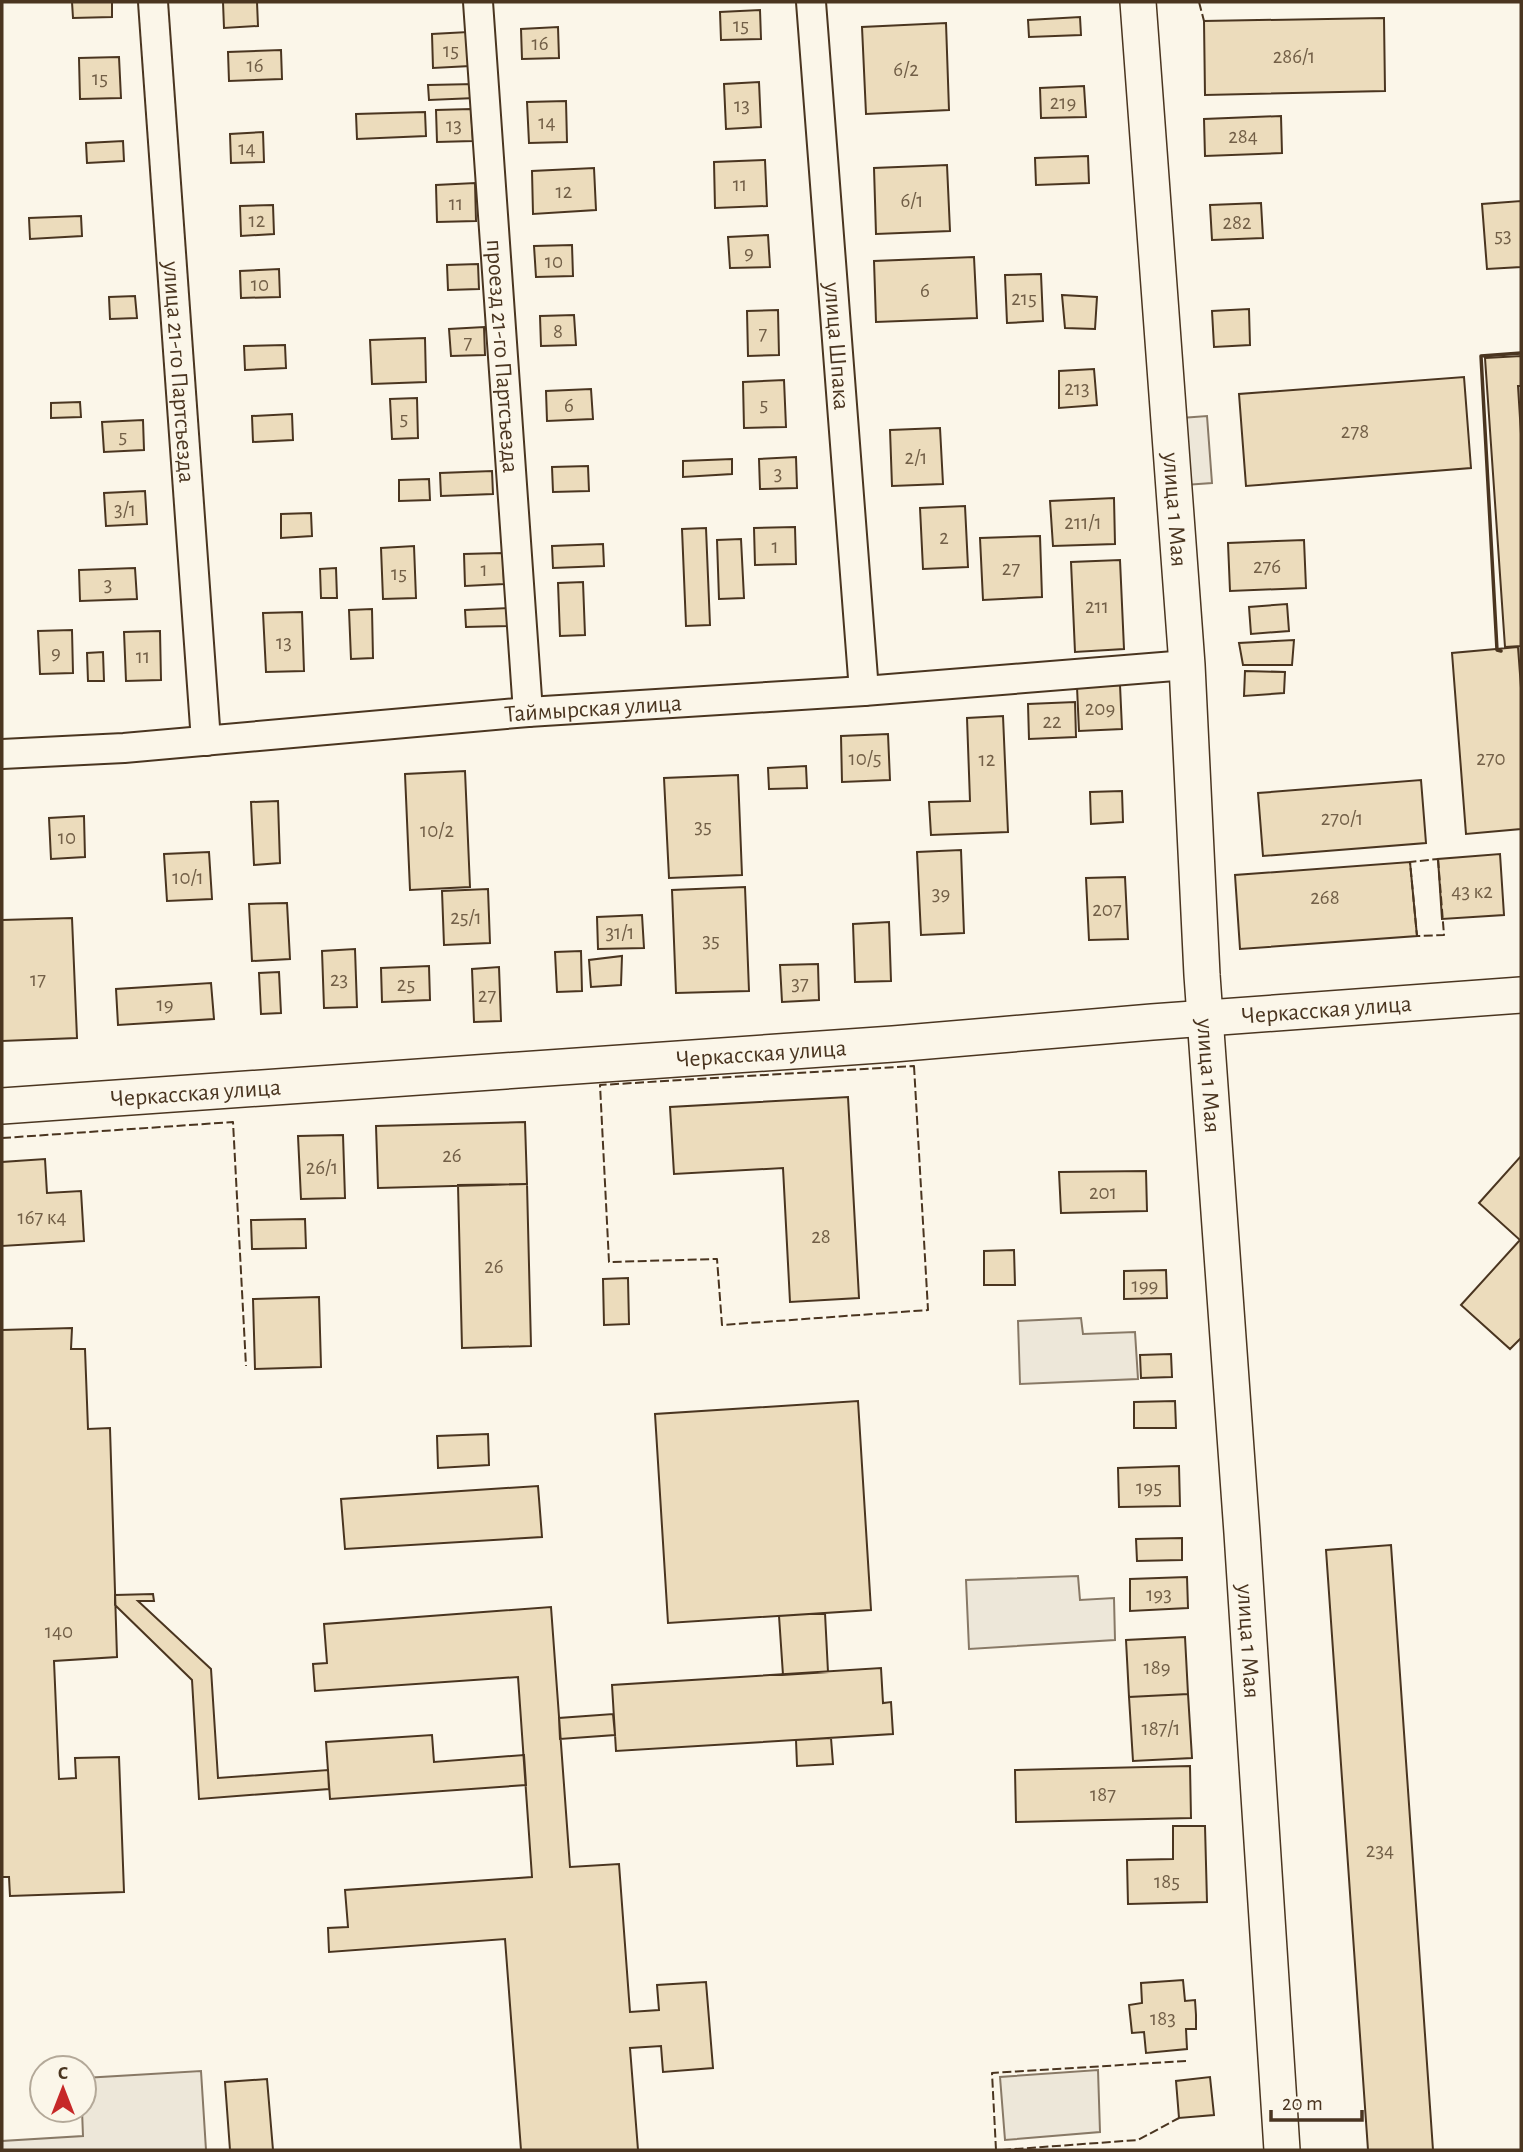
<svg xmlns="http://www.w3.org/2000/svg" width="1523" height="2152" font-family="'Alegreya Sans',sans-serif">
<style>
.parking{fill:#ede7d9;stroke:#887966;stroke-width:2}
.building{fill:#ecdcbc;stroke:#4a3520;stroke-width:2}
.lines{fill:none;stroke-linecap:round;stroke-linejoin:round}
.minor-casing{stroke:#4a3520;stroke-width:32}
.tertiary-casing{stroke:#4a3520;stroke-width:38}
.minor{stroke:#fbf6e9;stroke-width:28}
.tertiary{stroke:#fbf6e9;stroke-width:35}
.fence{stroke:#4a3520;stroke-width:2;stroke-dasharray:9 3.5;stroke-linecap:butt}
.wall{stroke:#4a3520;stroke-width:3.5}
.labels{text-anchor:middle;stroke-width:5;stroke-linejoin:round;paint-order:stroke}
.number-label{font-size:21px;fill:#725f47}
.street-label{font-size:24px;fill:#4a3520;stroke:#fbf6e9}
</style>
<rect width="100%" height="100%" fill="#fbf6e9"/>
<!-- parking -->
<path class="parking" d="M 1207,416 L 1212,483 L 1185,485 L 1181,418 Z
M 1081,1318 L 1083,1334 L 1135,1332 L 1138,1379 L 1020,1384 L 1018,1321 Z
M 1078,1576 L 1080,1600 L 1114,1598 L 1115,1640 L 969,1649 L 966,1580 Z
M 1098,2070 L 1100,2132 L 1005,2140 L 1000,2077 Z
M 201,2071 L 206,2150 L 2,2150 L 2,2141 L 83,2136 L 82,2110 L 84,2110 L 84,2078 Z"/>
<!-- building -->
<path class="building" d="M 72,2 L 112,2 L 112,17 L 73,18 Z
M 223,2 L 257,2 L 258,26 L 224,28 Z
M 760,10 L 761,39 L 721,40 L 720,12 Z
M 1080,17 L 1081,35 L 1029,37 L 1028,20 Z
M 1384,18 L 1385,91 L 1205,95 L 1204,21 Z
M 946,23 L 949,110 L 866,114 L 862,27 Z
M 558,27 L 559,58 L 522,59 L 521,29 Z
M 468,32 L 470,66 L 433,68 L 432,34 Z
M 281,50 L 282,79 L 229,81 L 228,52 Z
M 119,57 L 121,98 L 80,99 L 79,58 Z
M 759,82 L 761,127 L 726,129 L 724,84 Z
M 475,84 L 475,98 L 429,100 L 428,85 Z
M 1084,86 L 1086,117 L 1041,118 L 1040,88 Z
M 566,101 L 567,142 L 529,143 L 527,102 Z
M 471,109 L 473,141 L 437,142 L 436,110 Z
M 425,112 L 426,136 L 357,139 L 356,114 Z
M 1281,116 L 1282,153 L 1205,156 L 1204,119 Z
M 263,132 L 264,162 L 231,163 L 230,134 Z
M 123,141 L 124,161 L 87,163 L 86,143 Z
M 1088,156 L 1089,183 L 1036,185 L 1035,158 Z
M 765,160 L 767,206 L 715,208 L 714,162 Z
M 947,165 L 950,231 L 876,234 L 874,168 Z
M 594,168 L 596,210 L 533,214 L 532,171 Z
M 475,183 L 476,221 L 437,222 L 436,185 Z
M 1521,201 L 1521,267 L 1487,269 L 1482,204 Z
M 1261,203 L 1263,238 L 1212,240 L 1210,205 Z
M 273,205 L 274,234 L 241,236 L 240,206 Z
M 81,216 L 82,236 L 30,239 L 29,218 Z
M 768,235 L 770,267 L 730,268 L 728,237 Z
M 572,245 L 573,276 L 536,277 L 534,246 Z
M 974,257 L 977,318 L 876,322 L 874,261 Z
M 478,264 L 479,289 L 448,290 L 447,265 Z
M 279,269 L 280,297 L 241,298 L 240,271 Z
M 1041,274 L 1043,321 L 1007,323 L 1005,275 Z
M 1062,295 L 1097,297 L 1095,329 L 1065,328 Z
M 135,296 L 137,318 L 110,319 L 109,297 Z
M 1249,309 L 1250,345 L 1214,347 L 1212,311 Z
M 778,310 L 779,355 L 748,356 L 747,311 Z
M 574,315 L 576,345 L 541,346 L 540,316 Z
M 484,327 L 485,355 L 451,356 L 449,329 Z
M 425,338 L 426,382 L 372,384 L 370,340 Z
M 285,345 L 286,368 L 245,370 L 244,346 Z
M 1521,356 L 1521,386 L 1518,386 L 1521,434 L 1521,646 L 1505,647 L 1485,358 Z
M 1094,369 L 1097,405 L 1059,408 L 1059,371 Z
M 1464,377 L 1471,468 L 1246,486 L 1239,394 Z
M 784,380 L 786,427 L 744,428 L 743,382 Z
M 591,389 L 593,419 L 547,421 L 546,391 Z
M 417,398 L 418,438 L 392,439 L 390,399 Z
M 80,402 L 81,417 L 51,418 L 51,403 Z
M 292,414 L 293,440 L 253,442 L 252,416 Z
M 143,420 L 144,450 L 104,452 L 102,422 Z
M 940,428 L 943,484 L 892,486 L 890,430 Z
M 796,457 L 797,488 L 760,489 L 759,459 Z
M 732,459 L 732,474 L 683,477 L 683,461 Z
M 588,466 L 589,491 L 553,492 L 552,467 Z
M 492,471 L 493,494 L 441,496 L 440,473 Z
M 429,479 L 430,500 L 399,501 L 399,480 Z
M 145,491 L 147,524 L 106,526 L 104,493 Z
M 1114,498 L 1115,544 L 1053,546 L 1050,501 Z
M 965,506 L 968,567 L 923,569 L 920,508 Z
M 311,513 L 312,536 L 281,538 L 281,514 Z
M 795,527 L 796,564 L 755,565 L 754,528 Z
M 706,528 L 710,625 L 686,626 L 682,529 Z
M 1040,536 L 1042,597 L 983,600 L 980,538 Z
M 741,539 L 744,598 L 719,599 L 717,540 Z
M 1304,540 L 1306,588 L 1230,591 L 1228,543 Z
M 603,544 L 604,566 L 553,568 L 552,546 Z
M 414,546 L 416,598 L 383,599 L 381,548 Z
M 503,553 L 504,584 L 465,586 L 464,554 Z
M 1120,560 L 1124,649 L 1075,652 L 1071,562 Z
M 135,568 L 137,599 L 80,601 L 79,570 Z
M 336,568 L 337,598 L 321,598 L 320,569 Z
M 583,582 L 585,635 L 560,636 L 558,583 Z
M 1287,604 L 1289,631 L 1251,634 L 1249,607 Z
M 509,608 L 509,626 L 466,627 L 465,610 Z
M 372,609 L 373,658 L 351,659 L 349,610 Z
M 302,612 L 304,671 L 266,672 L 263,613 Z
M 72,630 L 73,673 L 40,674 L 38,631 Z
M 160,631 L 161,680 L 126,681 L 124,632 Z
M 1294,640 L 1292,665 L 1243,665 L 1239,643 Z
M 1518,647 L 1521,688 L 1521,829 L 1466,834 L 1452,653 Z
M 103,652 L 104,681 L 88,681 L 87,653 Z
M 1245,671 L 1285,672 L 1284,693 L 1244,696 Z
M 1120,685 L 1122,729 L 1079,731 L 1077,687 Z
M 1075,702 L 1076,737 L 1029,739 L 1028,704 Z
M 1003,716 L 1008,832 L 931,835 L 929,802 L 970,801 L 967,718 Z
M 888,734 L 890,780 L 842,782 L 841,736 Z
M 806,766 L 807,788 L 769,789 L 768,768 Z
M 465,771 L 470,887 L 410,890 L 405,774 Z
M 738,775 L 742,875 L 669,878 L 664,778 Z
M 1421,780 L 1426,843 L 1263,856 L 1258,793 Z
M 1122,791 L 1123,822 L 1091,824 L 1090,792 Z
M 278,801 L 280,863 L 254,865 L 251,802 Z
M 84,816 L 85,857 L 51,859 L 49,818 Z
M 961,850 L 964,933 L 921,935 L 917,852 Z
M 209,852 L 212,899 L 167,901 L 164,854 Z
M 1500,854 L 1504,915 L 1442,919 L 1438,859 Z
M 1410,862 L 1417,936 L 1240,949 L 1235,875 Z
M 1125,877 L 1128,939 L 1089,940 L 1086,878 Z
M 745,887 L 749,991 L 676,993 L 672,890 Z
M 488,889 L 490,943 L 444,945 L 442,891 Z
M 287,903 L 290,959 L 252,961 L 249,904 Z
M 642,915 L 644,948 L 598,949 L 597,917 Z
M 72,918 L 77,1038 L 2,1041 L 2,920 Z
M 889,922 L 891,981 L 855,982 L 853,924 Z
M 355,949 L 357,1007 L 324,1008 L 322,951 Z
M 581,951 L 582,991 L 557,992 L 555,952 Z
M 622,956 L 621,985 L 591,987 L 589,960 Z
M 818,964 L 819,1000 L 782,1002 L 780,965 Z
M 429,966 L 430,1000 L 382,1002 L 381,968 Z
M 499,967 L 501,1021 L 474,1022 L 472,969 Z
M 279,972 L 281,1013 L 261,1014 L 259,973 Z
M 211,983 L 214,1019 L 118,1025 L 116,989 Z
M 848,1097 L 859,1298 L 790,1302 L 783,1168 L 674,1174 L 670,1107 Z
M 525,1122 L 527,1184 L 378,1188 L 376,1126 Z
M 343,1135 L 345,1198 L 301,1199 L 298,1136 Z
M 1521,1156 L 1521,1338 L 1510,1349 L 1461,1305 L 1520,1240 L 1479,1203 Z
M 45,1159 L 47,1193 L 81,1191 L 84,1241 L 2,1246 L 2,1162 Z
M 1146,1171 L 1147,1211 L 1061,1213 L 1059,1172 Z
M 527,1184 L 531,1346 L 462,1348 L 458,1185 Z
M 305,1219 L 306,1248 L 252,1249 L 251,1220 Z
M 1014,1250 L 1015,1285 L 984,1285 L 984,1251 Z
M 1166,1270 L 1167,1298 L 1124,1299 L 1124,1271 Z
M 628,1278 L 629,1324 L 604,1325 L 603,1279 Z
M 319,1297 L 321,1367 L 255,1369 L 253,1299 Z
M 72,1328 L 71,1349 L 85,1349 L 88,1429 L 110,1428 L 117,1657 L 54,1661 L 59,1779 L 76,1778 L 75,1758 L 119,1757 L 124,1892 L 10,1896 L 9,1877 L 2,1877 L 2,1330 Z
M 1171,1354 L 1172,1377 L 1141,1378 L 1140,1355 Z
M 858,1401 L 871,1610 L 668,1623 L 655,1414 Z
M 1175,1401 L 1176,1428 L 1134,1428 L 1134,1402 Z
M 488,1434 L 489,1465 L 438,1468 L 437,1436 Z
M 1179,1466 L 1180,1506 L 1119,1507 L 1118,1468 Z
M 538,1486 L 542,1537 L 345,1549 L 341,1499 Z
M 1182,1538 L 1182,1560 L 1137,1561 L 1136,1539 Z
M 1391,1545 L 1433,2150 L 1368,2150 L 1326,1550 Z
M 1187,1577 L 1188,1608 L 1130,1611 L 1130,1579 Z
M 153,1594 L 154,1601 L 138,1601 L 211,1669 L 218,1778 L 328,1770 L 329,1789 L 199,1799 L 192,1680 L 115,1605 L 115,1595 Z
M 551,1607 L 570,1867 L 619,1864 L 630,2012 L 659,2010 L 657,1985 L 706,1982 L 713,2068 L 663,2072 L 661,2046 L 630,2048 L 638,2150 L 521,2150 L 505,1939 L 329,1952 L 328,1928 L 348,1927 L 345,1890 L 532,1877 L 518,1677 L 315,1691 L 313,1664 L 327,1663 L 324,1624 Z
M 825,1613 L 828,1672 L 783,1675 L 779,1616 Z
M 1185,1637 L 1188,1694 L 1129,1697 L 1126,1640 Z
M 881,1668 L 883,1703 L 891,1702 L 893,1734 L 616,1751 L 612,1685 Z
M 1188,1694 L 1192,1758 L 1133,1761 L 1129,1697 Z
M 613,1714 L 615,1735 L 560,1739 L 559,1718 Z
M 432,1735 L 434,1762 L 524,1755 L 526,1785 L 330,1799 L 326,1742 Z
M 831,1738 L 833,1764 L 797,1766 L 796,1740 Z
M 1190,1766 L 1191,1818 L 1016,1822 L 1015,1770 Z
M 1173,1826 L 1205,1826 L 1207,1902 L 1128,1904 L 1127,1860 L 1173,1859 Z
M 1183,1980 L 1185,2001 L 1195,2000 L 1196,2015 L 1196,2029 L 1186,2029 L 1187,2049 L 1146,2053 L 1144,2032 L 1132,2033 L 1129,2005 L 1142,2003 L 1141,1983 Z
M 1210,2077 L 1214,2115 L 1179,2118 L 1176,2081 Z
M 267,2079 L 273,2150 L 230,2150 L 225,2082 Z"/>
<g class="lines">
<!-- minor casing -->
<g class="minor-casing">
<g id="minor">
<path id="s1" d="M 153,2 L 206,741"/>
<path id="s2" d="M 478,2 L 528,712"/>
<path id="s3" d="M 811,2 L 864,691"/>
<path id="s4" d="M 2,754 L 124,748 L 528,712 L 864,691 L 1187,665"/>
</g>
</g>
<!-- tertiary casing -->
<g class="tertiary-casing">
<g id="tertiary">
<path id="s5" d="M 1138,2 L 1187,665 L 1202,975 L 1242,1533 L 1282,2150"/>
<path id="s6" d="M 2,1106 L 893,1044 L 1152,1022 L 1521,995"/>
</g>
</g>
<!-- minor -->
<use href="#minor" class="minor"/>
<!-- tertiary -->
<use href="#tertiary" class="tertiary"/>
<!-- fence -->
<path class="fence" d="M 1199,2 L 1204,21
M 1438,859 L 1444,935 L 1417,936 L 1410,862 Z
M 914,1066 L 928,1310 L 722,1325 L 717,1259 L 609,1262 L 600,1085 Z
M 2,1138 L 233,1122 L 246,1366
M 996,2150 L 992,2073 L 1186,2061
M 1002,2150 L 1138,2140 L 1179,2118"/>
<!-- wall -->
<path class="wall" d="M 1501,651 L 1497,650 L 1481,356 L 1521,353"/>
</g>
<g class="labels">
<!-- number labels -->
<g class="number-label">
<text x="741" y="32">15</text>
<text x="540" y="50">16</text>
<text x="451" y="57">15</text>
<text x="1294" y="63">286/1</text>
<text x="255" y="72">16</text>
<text x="906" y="76">6/2</text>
<text x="100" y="85">15</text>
<text x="1063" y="109">219</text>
<text x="742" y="112">13</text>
<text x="547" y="129">14</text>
<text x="454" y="132">13</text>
<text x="1243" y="143">284</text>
<text x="247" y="155">14</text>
<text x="740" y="191">11</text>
<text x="564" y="198">12</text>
<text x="912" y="207">6/1</text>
<text x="456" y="210">11</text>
<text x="257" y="227">12</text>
<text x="1237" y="229">282</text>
<text x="1503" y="242">53</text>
<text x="749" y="259">9</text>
<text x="554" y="268">10</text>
<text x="260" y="291">10</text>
<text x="925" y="297">6</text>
<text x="1024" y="305">215</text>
<text x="558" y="338">8</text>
<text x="763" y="340">7</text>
<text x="468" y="349">7</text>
<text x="1077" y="395">213</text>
<text x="764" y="411">5</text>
<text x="569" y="412">6</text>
<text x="404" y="425">5</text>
<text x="1355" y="438">278</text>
<text x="123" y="443">5</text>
<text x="916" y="464">2/1</text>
<text x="778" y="480">3</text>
<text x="125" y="516">3/1</text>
<text x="1083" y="529">211/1</text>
<text x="944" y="544">2</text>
<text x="775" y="553">1</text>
<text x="1267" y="573">276</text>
<text x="1011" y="575">27</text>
<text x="484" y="576">1</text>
<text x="399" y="580">15</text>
<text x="108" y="591">3</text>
<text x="1097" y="613">211</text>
<text x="284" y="649">13</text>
<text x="56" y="659">9</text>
<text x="143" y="663">11</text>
<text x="1100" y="715">209</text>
<text x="1052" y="728">22</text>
<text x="865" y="765">10/5</text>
<text x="1491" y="765">270</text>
<text x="987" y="766">12</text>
<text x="1342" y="825">270/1</text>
<text x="703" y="833">35</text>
<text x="437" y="837">10/2</text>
<text x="67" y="844">10</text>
<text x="188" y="884">10/1</text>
<text x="1472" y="898">43 к2</text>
<text x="941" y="900">39</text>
<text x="1325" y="904">268</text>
<text x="1107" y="916">207</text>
<text x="466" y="924">25/1</text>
<text x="620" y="939">31/1</text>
<text x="711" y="947">35</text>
<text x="38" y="986">17</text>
<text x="339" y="986">23</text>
<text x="800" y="990">37</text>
<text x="406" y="991">25</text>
<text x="487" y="1002">27</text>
<text x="165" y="1011">19</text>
<text x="452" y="1162">26</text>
<text x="322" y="1174">26/1</text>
<text x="1103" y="1199">201</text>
<text x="42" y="1224">167 к4</text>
<text x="821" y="1243">28</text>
<text x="494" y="1273">26</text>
<text x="1145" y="1292">199</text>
<text x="1149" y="1494">195</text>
<text x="1159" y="1601">193</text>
<text x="59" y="1638">140</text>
<text x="1157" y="1674">189</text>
<text x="1161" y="1735">187/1</text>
<text x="1103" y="1801">187</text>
<text x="1380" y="1857">234</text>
<text x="1167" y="1888">185</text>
<text x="1163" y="2025">183</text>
</g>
<!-- street labels -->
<g class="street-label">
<text dy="8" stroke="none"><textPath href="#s3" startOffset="345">улица Шпака</textPath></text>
<text dy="8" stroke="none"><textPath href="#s2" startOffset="355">проезд 21-го Партсъезда</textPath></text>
<text dy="8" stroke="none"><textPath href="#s1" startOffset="371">улица 21-го Партсъезда</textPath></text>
<text dy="8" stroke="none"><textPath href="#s5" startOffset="509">улица 1 Мая</textPath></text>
<text dy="8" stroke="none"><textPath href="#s4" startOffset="593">Таймырская улица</textPath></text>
<text dy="8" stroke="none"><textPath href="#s6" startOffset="1328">Черкасская улица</textPath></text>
<text dy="8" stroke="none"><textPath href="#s6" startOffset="761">Черкасская улица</textPath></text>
<text dy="8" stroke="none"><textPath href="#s5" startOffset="1076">улица 1 Мая</textPath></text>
<text dy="8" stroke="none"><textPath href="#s6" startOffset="194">Черкасская улица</textPath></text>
<text dy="8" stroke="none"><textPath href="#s5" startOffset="1643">улица 1 Мая</textPath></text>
</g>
</g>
<!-- border -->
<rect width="1523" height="2152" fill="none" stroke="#4a3520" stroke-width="7"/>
<!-- north arrow -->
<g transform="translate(63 2089)"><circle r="33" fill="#fbf6e9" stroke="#b4a999" stroke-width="2"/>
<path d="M0-5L12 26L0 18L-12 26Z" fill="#c62828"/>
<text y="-10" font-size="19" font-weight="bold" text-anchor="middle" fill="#4a3520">С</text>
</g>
<!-- scale -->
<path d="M1271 2110v10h91v-10" fill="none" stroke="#4a3520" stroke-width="3.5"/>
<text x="1282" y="2110" font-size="21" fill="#4a3520" stroke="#fbf6e9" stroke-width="5" paint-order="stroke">20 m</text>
</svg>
